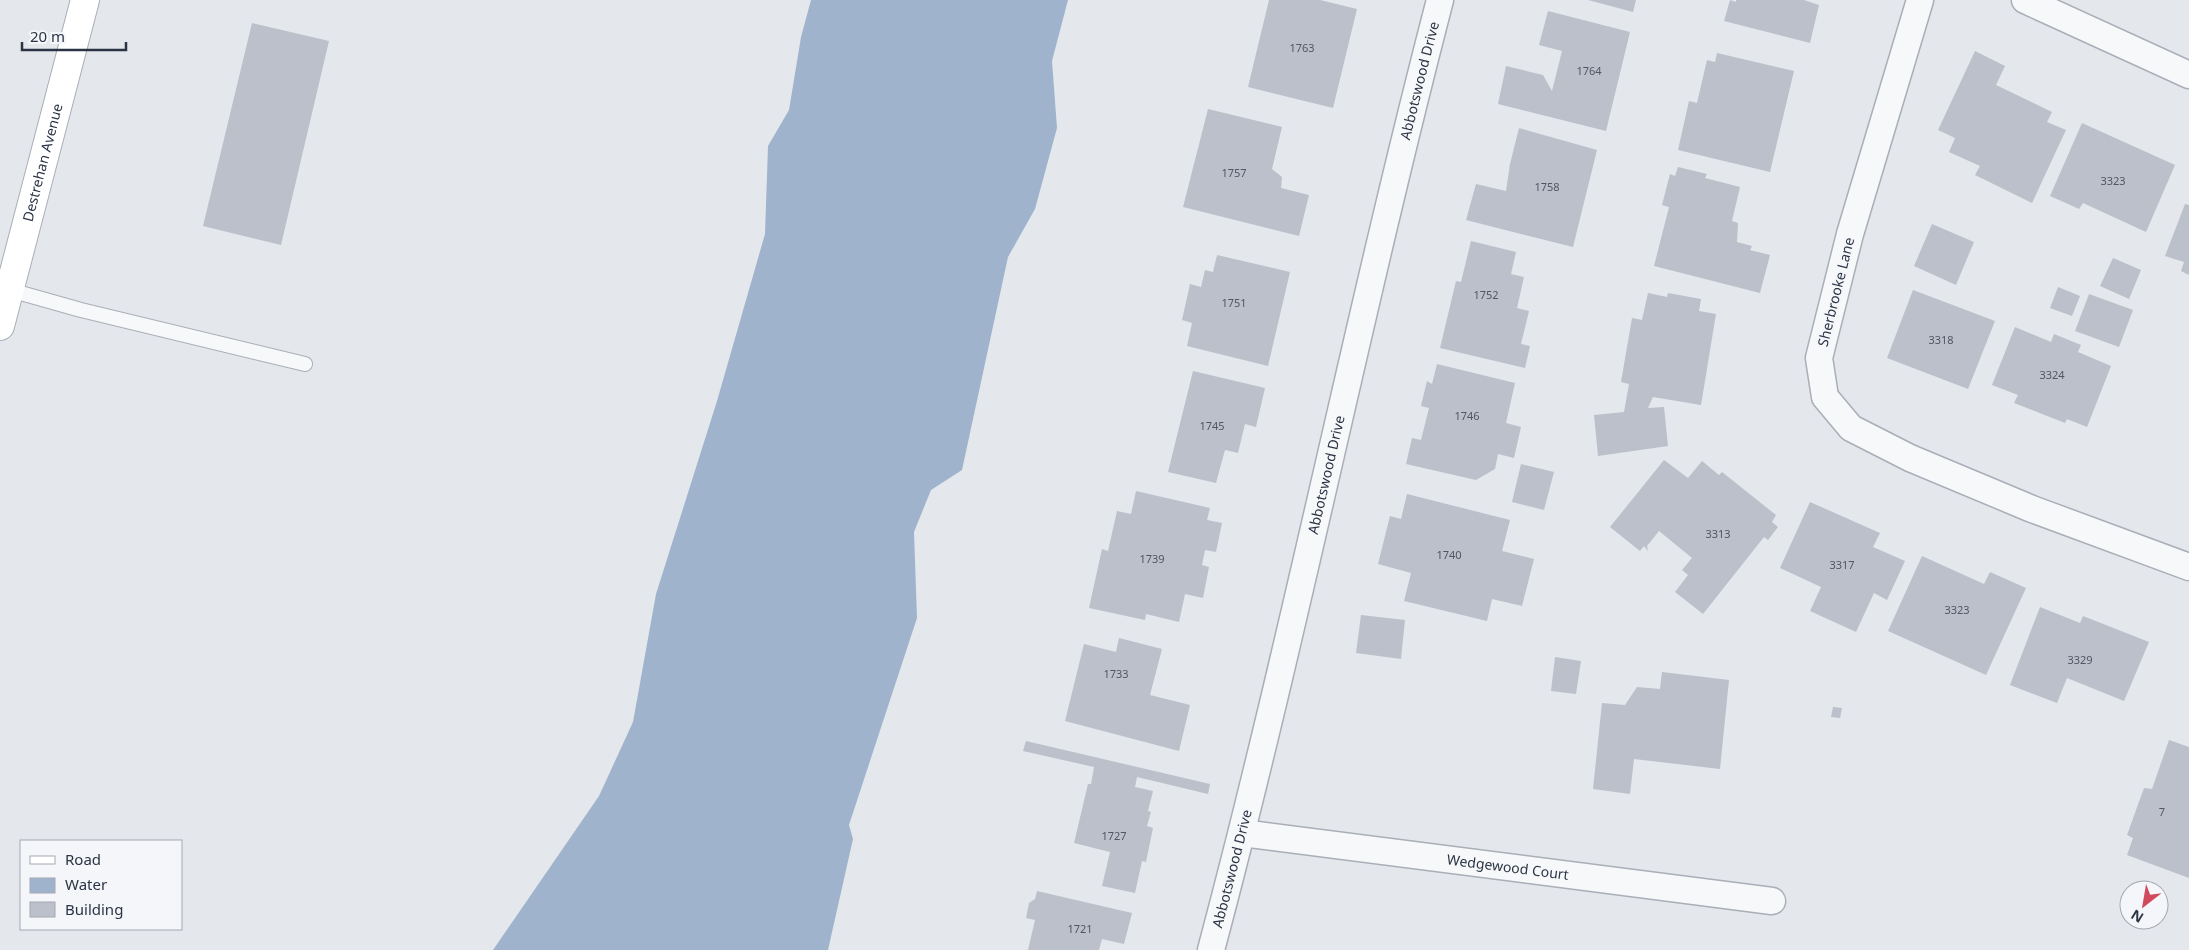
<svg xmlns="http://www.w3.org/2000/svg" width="2189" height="950" font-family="'Noto Sans',sans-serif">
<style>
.water{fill:#9fb4cc}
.building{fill:#bbc0ca}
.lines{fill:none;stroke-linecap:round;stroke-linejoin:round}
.lane-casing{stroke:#a9aeb7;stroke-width:16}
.street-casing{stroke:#a9aeb7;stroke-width:29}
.secondary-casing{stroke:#a9aeb7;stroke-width:30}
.lane{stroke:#f7f8fa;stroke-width:14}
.street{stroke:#f7f8fa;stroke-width:26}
.secondary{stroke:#fff;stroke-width:28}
.labels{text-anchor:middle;stroke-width:4;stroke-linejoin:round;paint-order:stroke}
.number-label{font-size:11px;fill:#4f5766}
.street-label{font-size:14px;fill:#2b3445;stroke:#f4f6f9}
</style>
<rect width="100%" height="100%" fill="#e4e7ec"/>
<!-- water -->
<path class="water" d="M 811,0 L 1068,0 L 1052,61 L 1057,128 L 1035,209 L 1008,257 L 962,470 L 931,490 L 914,532 L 917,618 L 849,825 L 853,839 L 828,950 L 493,950 L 599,796 L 633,722 L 656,594 L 717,401 L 765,234 L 768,146 L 789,110 L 801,37 Z"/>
<!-- building -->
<path class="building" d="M 1269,0 L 1320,0 L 1357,9 L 1333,108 L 1248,87 Z
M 1588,0 L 1636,0 L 1633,12 Z
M 1730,0 L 1736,2 L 1736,0 L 1804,0 L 1819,5 L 1810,43 L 1724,21 Z
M 1548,11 L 1630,32 L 1606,131 L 1498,104 L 1506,66 L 1543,75 L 1552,91 L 1562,51 L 1539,45 Z
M 252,23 L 329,41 L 281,245 L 203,226 Z
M 1975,51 L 2005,66 L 1996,85 L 2052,112 L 2047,122 L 2066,130 L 2032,203 L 1975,175 L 1980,166 L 1949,152 L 1955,138 L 1938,130 Z
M 1717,53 L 1794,71 L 1770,172 L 1678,150 L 1689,101 L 1697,103 L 1707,60 L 1715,62 Z
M 1208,109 L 1282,127 L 1272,169 L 1282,177 L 1281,188 L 1309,195 L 1299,236 L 1183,207 Z
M 2082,123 L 2175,165 L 2146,232 L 2083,203 L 2079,209 L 2050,196 Z
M 1519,128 L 1597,150 L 1573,247 L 1466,220 L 1476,184 L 1506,191 L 1510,164 Z
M 1678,167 L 1707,174 L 1705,178 L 1740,187 L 1732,221 L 1738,223 L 1737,242 L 1752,246 L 1750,250 L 1770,255 L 1760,293 L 1654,266 L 1669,207 L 1662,205 L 1670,174 L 1675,176 Z
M 2185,204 L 2189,205 L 2189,275 L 2181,271 L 2184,262 L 2165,256 Z
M 1932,224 L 1974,242 L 1956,285 L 1914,266 Z
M 1471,241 L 1516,252 L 1511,274 L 1524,277 L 1517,308 L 1529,311 L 1521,344 L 1530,346 L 1525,368 L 1440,348 L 1456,281 L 1461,282 Z
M 1217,255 L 1290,272 L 1268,366 L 1187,346 L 1192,323 L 1182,320 L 1190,284 L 1201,287 L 1205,270 L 1213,272 Z
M 2113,258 L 2141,270 L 2129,299 L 2100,286 Z
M 2058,287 L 2080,296 L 2072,316 L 2050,308 Z
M 1913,290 L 1995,321 L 1968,389 L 1887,358 Z
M 1648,293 L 1667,297 L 1668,293 L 1701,299 L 1699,311 L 1716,314 L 1701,405 L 1653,397 L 1648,408 L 1664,407 L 1668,446 L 1598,456 L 1594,415 L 1624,412 L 1629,384 L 1621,382 L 1632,318 L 1642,320 Z
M 2089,294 L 2133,310 L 2119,347 L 2075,331 Z
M 2015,327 L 2051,342 L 2054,334 L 2081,345 L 2078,352 L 2111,366 L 2087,427 L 2067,419 L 2065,423 L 2014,403 L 2018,395 L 1992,385 Z
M 1437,364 L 1515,383 L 1506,423 L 1521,427 L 1514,458 L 1498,454 L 1495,469 L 1476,480 L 1406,464 L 1412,438 L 1421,440 L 1429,408 L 1421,406 L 1427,381 L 1432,384 Z
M 1193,371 L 1265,388 L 1256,427 L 1245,424 L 1238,453 L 1225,450 L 1216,483 L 1168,472 Z
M 1664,460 L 1688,478 L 1702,461 L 1719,475 L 1722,472 L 1776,515 L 1772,522 L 1778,527 L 1768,540 L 1764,537 L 1703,614 L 1675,592 L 1688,575 L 1682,570 L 1692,558 L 1659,531 L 1647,546 L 1648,551 L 1644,546 L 1640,551 L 1610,527 Z
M 1521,464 L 1554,472 L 1544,510 L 1512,502 Z
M 1136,491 L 1210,508 L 1207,520 L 1222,523 L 1216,552 L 1205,550 L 1202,565 L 1209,567 L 1203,598 L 1185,594 L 1179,622 L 1146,614 L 1145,620 L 1089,608 L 1102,549 L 1108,551 L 1117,511 L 1131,514 Z
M 1407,494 L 1510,520 L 1502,551 L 1534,559 L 1522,606 L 1492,599 L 1487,621 L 1404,601 L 1411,573 L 1378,564 L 1390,516 L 1401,519 Z
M 1810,502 L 1880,533 L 1873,547 L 1905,561 L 1887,600 L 1874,593 L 1856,632 L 1810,611 L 1821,587 L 1780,568 Z
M 1922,556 L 1984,584 L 1990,572 L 2026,588 L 1986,675 L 1888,631 Z
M 2040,607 L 2080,623 L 2083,616 L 2149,642 L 2124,701 L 2067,678 L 2057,703 L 2010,685 Z
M 1361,615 L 1405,620 L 1401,659 L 1356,653 Z
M 1119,638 L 1162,649 L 1150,695 L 1190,705 L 1179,751 L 1065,721 L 1084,644 L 1116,652 Z
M 1555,657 L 1581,661 L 1576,694 L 1551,691 Z
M 1662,672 L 1729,680 L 1720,769 L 1634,759 L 1630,794 L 1593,789 L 1602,703 L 1625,705 L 1637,687 L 1660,689 Z
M 1833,707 L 1842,708 L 1840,718 L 1831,717 Z
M 2169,740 L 2189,747 L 2189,878 L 2127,855 L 2133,838 L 2127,835 L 2144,788 L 2152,789 Z
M 1026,741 L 1210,784 L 1208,794 L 1137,777 L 1135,787 L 1153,791 L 1148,811 L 1151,812 L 1147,826 L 1153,828 L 1146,862 L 1142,861 L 1135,893 L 1102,886 L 1110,852 L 1074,843 L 1088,784 L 1091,784 L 1094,767 L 1023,751 Z
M 1037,891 L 1132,913 L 1124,944 L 1102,939 L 1099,950 L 1028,950 L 1035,920 L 1026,918 L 1029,903 L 1035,899 Z"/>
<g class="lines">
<!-- lane casing -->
<g class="lane-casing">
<path id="lane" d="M 10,290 L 81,310 L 305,364"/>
</g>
<!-- street casing -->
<g class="street-casing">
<g id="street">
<path d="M 1920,0 L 1850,234 L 1819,358 L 1825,397 L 1851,428 L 1910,458 L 2032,509 L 2189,567"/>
<path d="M 2025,0 L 2189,75"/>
<path id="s1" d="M 1242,833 L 1772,901"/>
<path id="s2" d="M 1211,950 C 1295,635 1358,315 1440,0"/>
</g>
</g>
<!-- secondary casing -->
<g class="secondary-casing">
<g id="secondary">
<path id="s3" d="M 0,326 L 85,0"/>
</g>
</g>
<!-- lane -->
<use href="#lane" class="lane"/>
<!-- street -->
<use href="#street" class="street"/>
<!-- secondary -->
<use href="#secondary" class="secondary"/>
</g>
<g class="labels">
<!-- number labels -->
<g class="number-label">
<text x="1302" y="52">1763</text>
<text x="1589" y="75">1764</text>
<text x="1234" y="177">1757</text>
<text x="2113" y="185">3323</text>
<text x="1547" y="191">1758</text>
<text x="1486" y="299">1752</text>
<text x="1234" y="307">1751</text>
<text x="1941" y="344">3318</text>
<text x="2052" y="379">3324</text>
<text x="1467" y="420">1746</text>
<text x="1212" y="430">1745</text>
<text x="1718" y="538">3313</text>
<text x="1449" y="559">1740</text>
<text x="1152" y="563">1739</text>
<text x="1842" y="569">3317</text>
<text x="1957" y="614">3323</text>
<text x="2080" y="664">3329</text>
<text x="1116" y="678">1733</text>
<text x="2162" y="816">7</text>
<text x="1114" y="840">1727</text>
<text x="1080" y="933">1721</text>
</g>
<!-- street labels -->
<g class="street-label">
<text dy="5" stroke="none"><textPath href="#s2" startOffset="894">Abbotswood Drive</textPath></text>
<text dy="5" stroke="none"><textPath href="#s3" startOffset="169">Destrehan Avenue</textPath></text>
<text transform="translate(1836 292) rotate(-76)" y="5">Sherbrooke Lane</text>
<text dy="5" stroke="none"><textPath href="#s2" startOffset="489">Abbotswood Drive</textPath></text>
<text dy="5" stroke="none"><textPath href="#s1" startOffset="268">Wedgewood Court</textPath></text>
<text dy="5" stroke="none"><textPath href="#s2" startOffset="84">Abbotswood Drive</textPath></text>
</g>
</g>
<!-- legend -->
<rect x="20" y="840" width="162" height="90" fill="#f4f6f9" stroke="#a4a8b1"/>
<rect x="30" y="856" width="25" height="8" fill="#ffffff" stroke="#a4a8b1"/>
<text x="65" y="865" font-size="15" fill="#2b3445">Road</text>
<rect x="30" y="878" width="25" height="15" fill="#9fb4cc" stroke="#a4a8b1"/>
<text x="65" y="890" font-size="15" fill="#2b3445">Water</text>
<rect x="30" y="902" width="25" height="15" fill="#bbc0ca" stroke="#a4a8b1"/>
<text x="65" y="915" font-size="15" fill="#2b3445">Building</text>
<!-- north arrow -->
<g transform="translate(2144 905) rotate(211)"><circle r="24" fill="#f4f6f9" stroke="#a4a8b1"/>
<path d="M0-4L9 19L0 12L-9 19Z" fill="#d1495b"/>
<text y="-8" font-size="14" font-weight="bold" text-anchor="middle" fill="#2b3445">N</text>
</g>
<!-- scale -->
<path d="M22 42v8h104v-8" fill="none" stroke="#2b3445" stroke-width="2.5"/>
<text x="30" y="42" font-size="15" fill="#2b3445" stroke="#f4f6f9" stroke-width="4" paint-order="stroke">20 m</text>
</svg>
